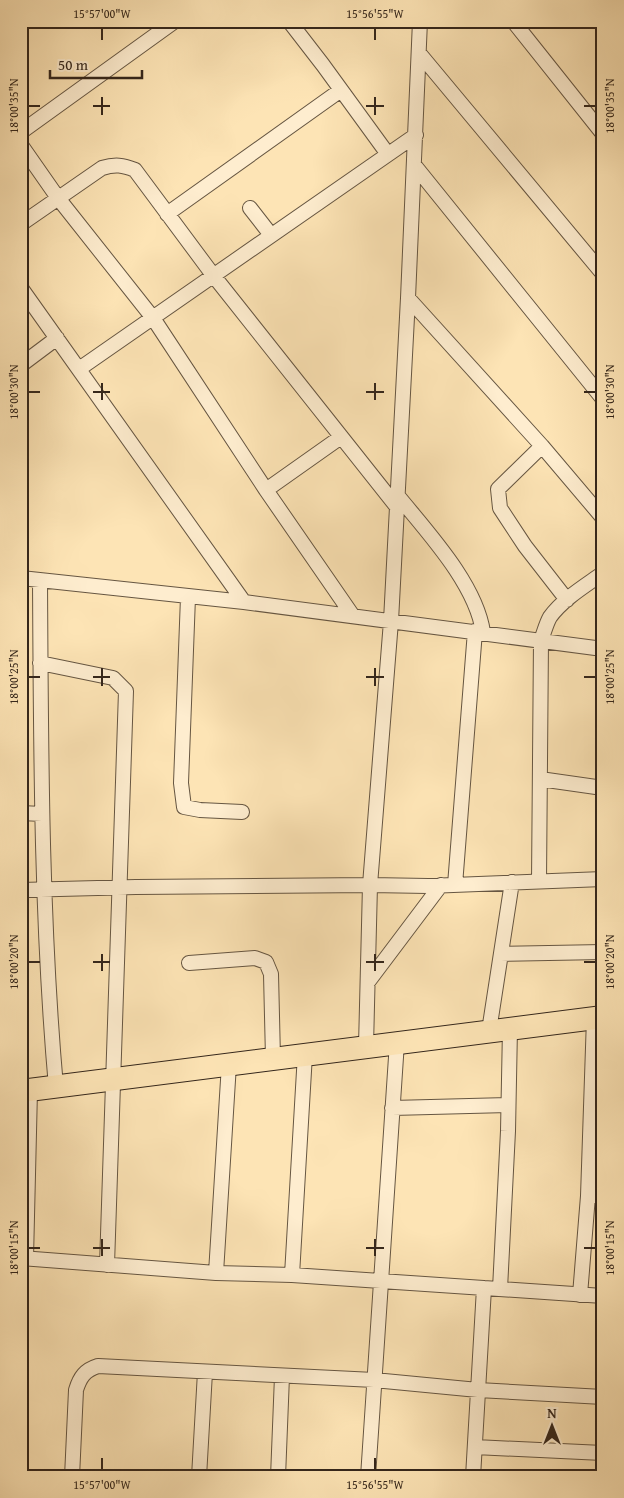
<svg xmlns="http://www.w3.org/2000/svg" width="624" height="1498" font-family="'Gentium Book Plus',serif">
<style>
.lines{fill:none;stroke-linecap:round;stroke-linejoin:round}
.minor-casing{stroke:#665642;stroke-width:16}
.primary-casing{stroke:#34261b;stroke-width:24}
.minor{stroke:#feedcf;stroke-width:14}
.primary{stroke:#fde4b5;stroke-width:22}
.ticks{fill:none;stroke:#34261b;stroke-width:2}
.neatline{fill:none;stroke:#34261b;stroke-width:2}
.ticks-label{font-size:12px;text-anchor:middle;fill:#34261b}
</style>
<rect width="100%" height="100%" fill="#fde4b5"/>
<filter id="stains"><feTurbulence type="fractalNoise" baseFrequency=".004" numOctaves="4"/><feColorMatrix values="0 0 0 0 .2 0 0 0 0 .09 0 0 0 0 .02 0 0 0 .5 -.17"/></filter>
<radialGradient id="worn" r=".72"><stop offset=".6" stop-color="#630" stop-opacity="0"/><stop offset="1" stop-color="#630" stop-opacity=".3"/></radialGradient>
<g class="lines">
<!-- minor casing -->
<g class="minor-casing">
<path id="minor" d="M 289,21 L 323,65 L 387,153
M 513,21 L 603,134
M 419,53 L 603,274
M 21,132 L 175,21
M 21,145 L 58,198 L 153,318 L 266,490 L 353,616
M 415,166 L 603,399
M 250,208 L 271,235
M 167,214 L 341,90
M 21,224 L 102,168 C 115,164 123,165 135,170 L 213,275 L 397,507
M 21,288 L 244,602
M 408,298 L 542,446 L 603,518
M 21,365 L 57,338
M 79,369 L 416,135
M 542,446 L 498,489 L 500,508 L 525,546 L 567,600
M 266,490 L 341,437
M 398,496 C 428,533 476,584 483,632
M 21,578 L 244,602 L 603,649
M 40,580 C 41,749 41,919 56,1087
M 188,597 L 181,783 L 184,807 L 200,810 L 242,812
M 40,663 L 113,678 L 126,691 L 107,1265
M 540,779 L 603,788
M 21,813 L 42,814
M 539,881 L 541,640 C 544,633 546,624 550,617 C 563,599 585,586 603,573
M 455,885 L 475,631
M 21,890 L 136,887 L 370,885 L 428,886 L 603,879
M 501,954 L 603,952
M 189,963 L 255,958 L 266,962 L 271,974 L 273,1058
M 368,982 L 441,885
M 489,1031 L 512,882
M 366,1046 L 370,885 L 391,621 L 408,298 L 420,21
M 392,1108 L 508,1105
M 588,1196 L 603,1196
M 21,1258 L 216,1273 L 292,1275 L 603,1296
M 26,1258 L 30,1090
M 216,1273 L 229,1064
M 292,1275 L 305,1054
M 500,1289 L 508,1131 L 510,1028
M 580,1295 L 588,1196 L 594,1018
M 475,1447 L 603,1453
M 72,1477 L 76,1390 C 80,1377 85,1370 98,1366 L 374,1380 L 478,1390 L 603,1397
M 199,1477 L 205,1372
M 278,1477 L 282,1376
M 368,1477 L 397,1042
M 473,1477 L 484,1288"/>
</g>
<!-- primary casing -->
<g class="primary-casing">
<path id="primary" d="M 21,1091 L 603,1017"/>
</g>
<!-- minor -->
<use href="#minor" class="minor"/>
<!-- primary -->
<use href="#primary" class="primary"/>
</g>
<!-- ticks -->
<path class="ticks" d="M 102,28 L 102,40M 375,28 L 375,40M 102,97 L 102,115M 375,97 L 375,115M 28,106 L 40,106M 93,106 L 110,106M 366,106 L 384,106M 584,106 L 596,106M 102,383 L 102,400M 375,383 L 375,400M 28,392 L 40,392M 93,392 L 110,392M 366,392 L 384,392M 584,392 L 596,392M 102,668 L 102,686M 375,668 L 375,686M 28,677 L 40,677M 93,677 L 110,677M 366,677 L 384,677M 584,677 L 596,677M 102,954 L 102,971M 375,954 L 375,971M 28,962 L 40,962M 93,962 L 110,962M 366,962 L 384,962M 584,962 L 596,962M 102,1239 L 102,1256M 375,1239 L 375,1256M 28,1248 L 40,1248M 93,1248 L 110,1248M 366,1248 L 384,1248M 584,1248 L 596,1248M 102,1458 L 102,1470M 375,1458 L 375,1470"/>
<!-- margin -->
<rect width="624" height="1498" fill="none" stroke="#fde4b5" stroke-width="55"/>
<!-- north arrow -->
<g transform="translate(552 1426)" stroke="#feedcf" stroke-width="4" paint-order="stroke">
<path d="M0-4L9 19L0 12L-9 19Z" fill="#34261b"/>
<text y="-8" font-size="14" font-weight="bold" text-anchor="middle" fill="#34261b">N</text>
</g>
<!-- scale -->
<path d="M50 70v8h92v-8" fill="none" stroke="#34261b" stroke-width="2.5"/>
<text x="58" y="70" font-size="15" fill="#34261b" stroke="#feedcf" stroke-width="4" paint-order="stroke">50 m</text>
<rect x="28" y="28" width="568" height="1442" class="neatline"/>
<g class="ticks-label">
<text x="102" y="18">15°57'00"W</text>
<text x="375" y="18">15°56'55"W</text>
<text transform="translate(14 106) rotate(-90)" y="4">18°00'35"N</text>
<text transform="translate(610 106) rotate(-90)" y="4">18°00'35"N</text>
<text transform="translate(14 392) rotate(-90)" y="4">18°00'30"N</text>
<text transform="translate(610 392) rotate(-90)" y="4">18°00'30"N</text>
<text transform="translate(14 677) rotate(-90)" y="4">18°00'25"N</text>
<text transform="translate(610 677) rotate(-90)" y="4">18°00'25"N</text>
<text transform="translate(14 962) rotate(-90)" y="4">18°00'20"N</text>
<text transform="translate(610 962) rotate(-90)" y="4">18°00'20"N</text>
<text transform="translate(14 1248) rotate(-90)" y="4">18°00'15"N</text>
<text transform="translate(610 1248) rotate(-90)" y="4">18°00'15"N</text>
<text x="102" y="1489">15°57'00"W</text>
<text x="375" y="1489">15°56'55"W</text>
</g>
<rect width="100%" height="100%" filter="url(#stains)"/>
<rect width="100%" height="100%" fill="url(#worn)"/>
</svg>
